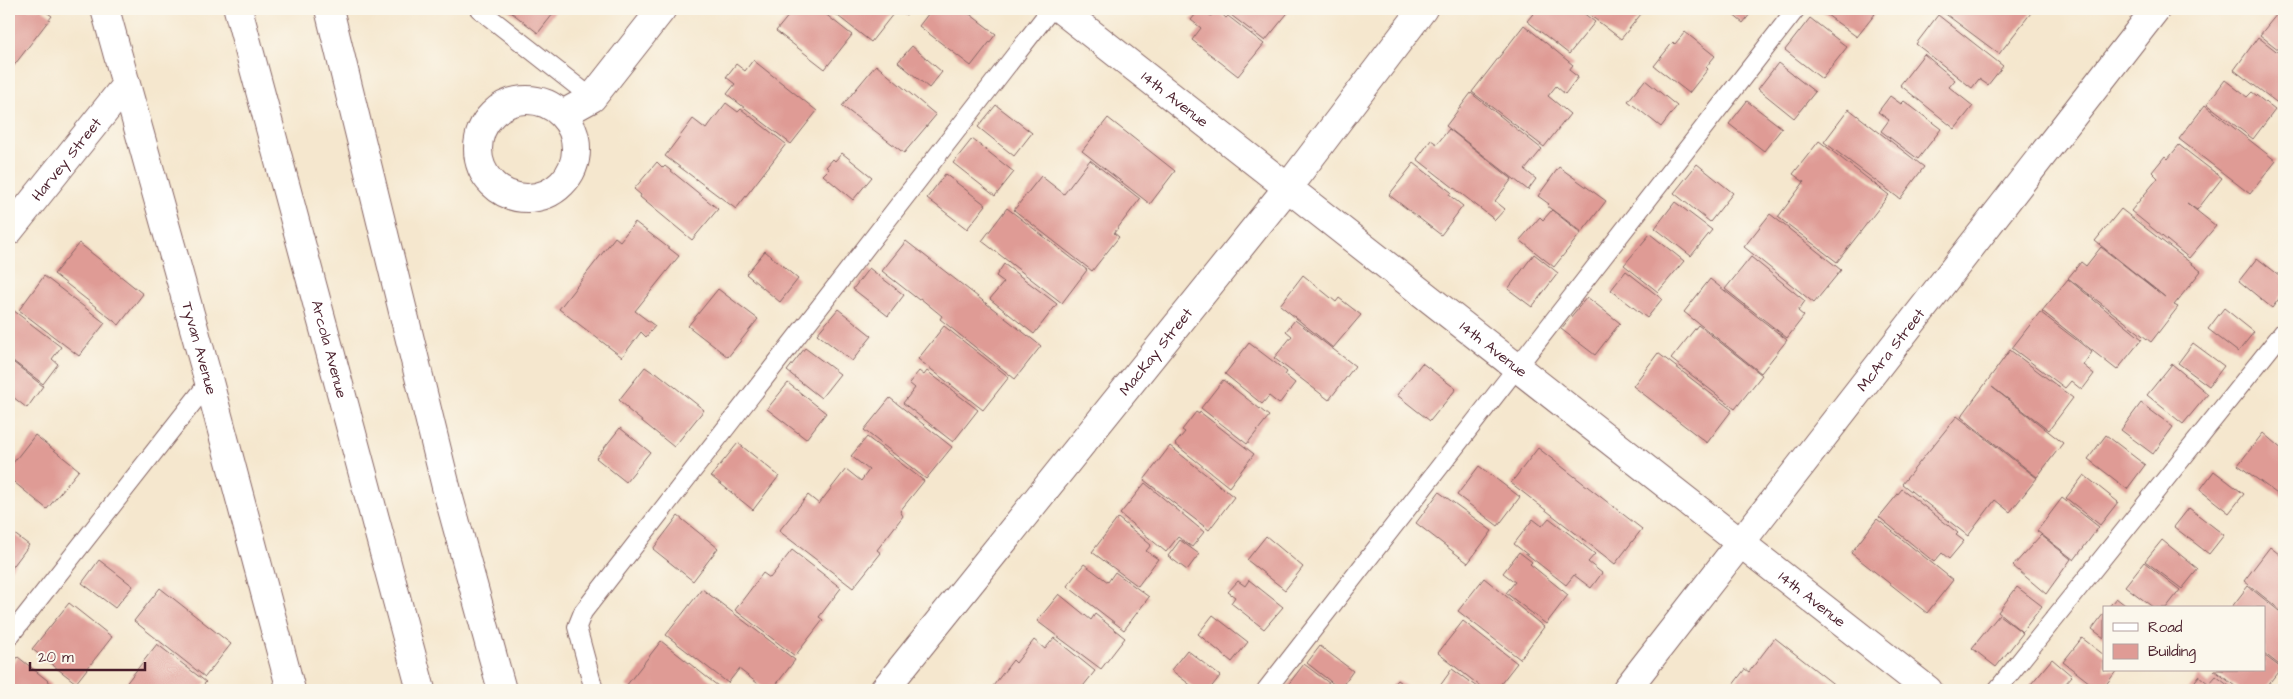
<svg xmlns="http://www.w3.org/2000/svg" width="2293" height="699" font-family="'Architects Daughter',sans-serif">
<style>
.building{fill:#df9b95}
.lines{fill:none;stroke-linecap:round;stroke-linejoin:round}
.lane-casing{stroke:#866564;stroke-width:20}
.street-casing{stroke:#866564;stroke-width:30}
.primary-casing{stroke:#866564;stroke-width:30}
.lane{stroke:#fff;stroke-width:18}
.street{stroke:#fff;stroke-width:28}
.primary{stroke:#fff;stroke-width:28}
.labels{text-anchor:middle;stroke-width:4;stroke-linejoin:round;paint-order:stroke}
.street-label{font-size:15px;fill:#4a1f2b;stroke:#fbf7ec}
</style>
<rect width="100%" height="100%" fill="#fbf7ec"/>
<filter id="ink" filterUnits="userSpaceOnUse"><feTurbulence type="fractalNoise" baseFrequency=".02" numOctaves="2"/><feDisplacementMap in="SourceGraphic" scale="10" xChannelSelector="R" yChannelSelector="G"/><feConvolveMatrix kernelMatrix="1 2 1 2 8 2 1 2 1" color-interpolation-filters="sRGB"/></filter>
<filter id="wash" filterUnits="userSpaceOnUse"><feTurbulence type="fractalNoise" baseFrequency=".0096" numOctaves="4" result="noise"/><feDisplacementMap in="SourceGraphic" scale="20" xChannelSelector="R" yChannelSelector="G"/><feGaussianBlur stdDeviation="1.12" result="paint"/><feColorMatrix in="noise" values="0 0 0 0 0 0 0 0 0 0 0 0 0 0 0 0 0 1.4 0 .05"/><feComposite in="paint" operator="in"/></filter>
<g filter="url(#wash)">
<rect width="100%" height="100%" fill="#f5e7ce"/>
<g id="blocks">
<!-- building -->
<path class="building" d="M 9,9 L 42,9 L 52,16 L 9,72 Z
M 507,9 L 557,9 L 538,33 Z
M 794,9 L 819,9 L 852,35 L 825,69 L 776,31 Z
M 829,9 L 897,9 L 871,42 Z
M 898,9 L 911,9 L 906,15 Z
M 932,9 L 963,9 L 996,34 L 971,66 L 919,26 Z
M 1200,9 L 1211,16 L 1216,9 L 1226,18 L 1228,16 L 1264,44 L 1238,76 L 1192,40 L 1201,28 L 1191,20 Z
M 1223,9 L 1291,9 L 1265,41 Z
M 1537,9 L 1578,9 L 1595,22 L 1569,54 L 1527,21 Z
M 1582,9 L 1645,9 L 1621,39 Z
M 1726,9 L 1754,9 L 1743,23 Z
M 1819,9 L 1867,9 L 1875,14 L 1857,37 Z
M 1939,9 L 2034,9 L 1999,54 Z
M 2281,9 L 2284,9 L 2284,54 L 2260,35 Z
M 1938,15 L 2003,66 L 1988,85 L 1979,79 L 1972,88 L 1916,44 Z
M 1810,18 L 1847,47 L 1822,79 L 1785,50 Z
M 1524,25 L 1573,65 L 1569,70 L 1578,77 L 1565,94 L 1556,86 L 1548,96 L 1570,114 L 1544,147 L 1472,92 Z
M 1685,32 L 1715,56 L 1706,67 L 1708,69 L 1689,93 L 1654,66 L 1673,42 L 1675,44 Z
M 2258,37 L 2284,57 L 2284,108 L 2234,70 Z
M 912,46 L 942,72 L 929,88 L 898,62 Z
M 1924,54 L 1955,80 L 1949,87 L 1973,106 L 1955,129 L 1900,85 Z
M 753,60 L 817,111 L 791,144 L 727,94 L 735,84 L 726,77 L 736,64 L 745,71 Z
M 1778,63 L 1815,92 L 1794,118 L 1758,89 Z
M 876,65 L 936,115 L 904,153 L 842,106 Z
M 1645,80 L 1677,106 L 1661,127 L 1628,101 Z
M 2225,80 L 2247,97 L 2252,92 L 2275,110 L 2253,139 L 2207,104 Z
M 1471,93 L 1542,149 L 1525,170 L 1536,179 L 1528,190 L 1446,126 Z
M 1890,96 L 1901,104 L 1904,101 L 1941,129 L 1918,159 L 1881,131 L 1889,120 L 1878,112 Z
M 1747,101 L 1782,128 L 1764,151 L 1729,124 Z
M 726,103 L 738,112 L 741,109 L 786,144 L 736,209 L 665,156 L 693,119 L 706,129 Z
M 996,105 L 1032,133 L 1014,156 L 978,127 Z
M 2205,105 L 2276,161 L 2250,194 L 2179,139 Z
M 1849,109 L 1924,167 L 1900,199 L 1824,142 Z
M 1108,118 L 1175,171 L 1150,204 L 1082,151 Z
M 1449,129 L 1512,179 L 1495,201 L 1505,209 L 1495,220 L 1417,159 L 1431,140 L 1437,144 Z
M 972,139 L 1014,172 L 995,196 L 953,163 Z
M 1819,141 L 1889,195 L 1837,262 L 1778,217 L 1804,182 L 1793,174 Z
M 2179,145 L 2222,178 L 2197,210 L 2187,203 L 2216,226 L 2189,258 L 2131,211 L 2158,178 L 2152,172 L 2165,156 L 2168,159 Z
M 842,153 L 872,177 L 853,200 L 823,175 L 829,169 L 826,167 L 833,159 L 835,161 Z
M 1090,160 L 1140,199 L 1114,233 L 1119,237 L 1092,271 L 1014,210 L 1041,176 L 1064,194 Z
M 657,162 L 663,168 L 665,166 L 718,209 L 692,240 L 640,197 L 641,195 L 634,189 Z
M 1414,163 L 1451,192 L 1449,195 L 1463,206 L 1441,235 L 1389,195 Z
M 1697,164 L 1733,193 L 1710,222 L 1674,193 Z
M 1559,167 L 1606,201 L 1582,232 L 1547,206 L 1549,204 L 1538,196 Z
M 945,174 L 986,205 L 967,229 L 927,198 Z
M 1675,202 L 1712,230 L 1691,256 L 1655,228 Z
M 1007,208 L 1087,270 L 1062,303 L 982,241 Z
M 2121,209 L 2201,271 L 2174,305 L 2178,307 L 2151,342 L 2068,278 L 2081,262 L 2086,266 L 2101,247 L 2165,297 L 2095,241 Z
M 1552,210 L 1581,233 L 1554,267 L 1520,240 L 1540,217 L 1543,220 Z
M 1770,214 L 1841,270 L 1814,303 L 1744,247 Z
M 635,222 L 679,256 L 635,311 L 655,326 L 646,337 L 641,332 L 622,357 L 559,309 L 615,237 L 620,241 Z
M 1650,234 L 1684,261 L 1658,292 L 1624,265 Z
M 906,241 L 1041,346 L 1015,379 L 940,319 L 942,316 L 920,298 L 919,300 L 882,271 Z
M 79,243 L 143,294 L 119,325 L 54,274 Z
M 765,251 L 798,279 L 780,302 L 746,274 Z
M 1534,254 L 1558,273 L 1532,307 L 1508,289 Z
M 1751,257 L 1805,301 L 1798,311 L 1804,316 L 1787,338 L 1725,289 Z
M 2257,258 L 2284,279 L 2284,292 L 2272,308 L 2239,281 Z
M 1004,264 L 1057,304 L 1034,334 L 990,299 L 1004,282 L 996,276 Z
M 869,268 L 904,295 L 888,316 L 853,289 Z
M 1626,271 L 1662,299 L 1647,318 L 1611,290 Z
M 1303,275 L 1336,302 L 1339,298 L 1361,315 L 1333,348 L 1280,305 Z
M 44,276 L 105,323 L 79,356 L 19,310 Z
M 1710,279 L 1787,340 L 1761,373 L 1684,312 Z
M 2068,279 L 2142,339 L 2117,370 L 2042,311 Z
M 718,289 L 758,319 L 728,357 L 688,326 Z
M 1587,297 L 1620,323 L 1595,355 L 1561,329 Z
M 9,307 L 61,347 L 52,359 L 58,364 L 43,384 L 9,358 Z
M 2224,308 L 2254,332 L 2238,352 L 2208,329 Z
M 838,309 L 872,336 L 852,361 L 817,334 Z
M 2040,312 L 2092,352 L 2083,365 L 2094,374 L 2082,390 L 2071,381 L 2065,388 L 2012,348 Z
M 1295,320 L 1355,366 L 1329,400 L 1274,358 L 1292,336 L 1286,331 Z
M 1698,325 L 1762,375 L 1735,409 L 1671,359 Z
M 944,326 L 1009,377 L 983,410 L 918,359 Z
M 1249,343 L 1287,372 L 1285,375 L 1295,383 L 1279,404 L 1269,396 L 1262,404 L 1225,374 Z
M 2193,343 L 2224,366 L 2209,386 L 2178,363 Z
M 805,348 L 840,374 L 821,398 L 787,371 Z
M 2010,350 L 2073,398 L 2049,430 L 1992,387 L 2063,443 L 2037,477 L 1961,417 Z
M 1658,353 L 1732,410 L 1707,443 L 1633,386 Z
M 9,359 L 43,386 L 27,408 L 13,397 L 9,402 Z
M 1422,363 L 1456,389 L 1430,421 L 1397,395 Z
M 2172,364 L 2208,394 L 2183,424 L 2147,395 Z
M 645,367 L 655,374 L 656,372 L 704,410 L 674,447 L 627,409 L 628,408 L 619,400 Z
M 919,371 L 924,375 L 927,371 L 978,410 L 953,442 L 903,403 L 915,388 L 909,383 Z
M 1223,380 L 1269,416 L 1247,444 L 1201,408 Z
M 788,383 L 826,413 L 806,439 L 767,409 Z
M 890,398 L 952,447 L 926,479 L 864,430 Z
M 2141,403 L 2173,427 L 2153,454 L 2121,430 Z
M 1196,412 L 1199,414 L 1200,412 L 1254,454 L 1229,487 L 1175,444 L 1185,432 L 1182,430 Z
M 1957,416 L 2037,478 L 2010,512 L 1995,500 L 1968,536 L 1902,484 Z
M 620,428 L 650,452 L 626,482 L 596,458 Z
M 2263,433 L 2284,451 L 2284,499 L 2238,465 Z
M 35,435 L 79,470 L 47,509 L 9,478 L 9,468 Z
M 2106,435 L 2145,465 L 2127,489 L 2088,459 Z
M 867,437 L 924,481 L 900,511 L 903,516 L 877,550 L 881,553 L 853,588 L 779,531 L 808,495 L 819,504 L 846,469 L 861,481 L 869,470 L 851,456 Z
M 738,443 L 779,476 L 753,510 L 711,476 Z
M 1170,446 L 1234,497 L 1209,530 L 1144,480 Z
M 1538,448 L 1642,529 L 1615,564 L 1511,483 Z
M 1479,466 L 1520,497 L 1498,526 L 1457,495 Z
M 2214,471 L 2244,494 L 2229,513 L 2200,490 Z
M 2084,475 L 2118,502 L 2100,525 L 2066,498 Z
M 1145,483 L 1204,532 L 1192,547 L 1178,537 L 1166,552 L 1120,514 Z
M 1902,489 L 1958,533 L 1956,535 L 1964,541 L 1949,559 L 1942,553 L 1934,562 L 1879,517 Z
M 1439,492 L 1492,531 L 1468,563 L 1416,523 Z
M 2062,498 L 2099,527 L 2074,560 L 2037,531 Z
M 2189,508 L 2224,535 L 2209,554 L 2174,527 Z
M 678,516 L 718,548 L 693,581 L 653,549 Z
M 1118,518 L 1151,545 L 1146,551 L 1158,559 L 1138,586 L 1092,552 Z
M 1549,518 L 1595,554 L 1588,562 L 1602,573 L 1591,588 L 1574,575 L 1566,585 L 1514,544 L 1533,519 L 1542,526 Z
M 1877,519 L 1953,580 L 1927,613 L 1851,553 Z
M 9,530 L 29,545 L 9,572 Z
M 2041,535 L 2071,559 L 2046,594 L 2013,566 Z
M 1266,536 L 1303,567 L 1285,590 L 1247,560 Z
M 1180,540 L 1199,554 L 1187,570 L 1168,556 Z
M 2162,540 L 2198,569 L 2182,589 L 2145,561 Z
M 2270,547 L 2284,558 L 2284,613 L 2244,581 Z
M 792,550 L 841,588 L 819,617 L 823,620 L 795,656 L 735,610 L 763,573 L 770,578 Z
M 1519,552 L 1532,562 L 1530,564 L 1568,595 L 1546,624 L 1506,593 L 1515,582 L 1503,573 Z
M 99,560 L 133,586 L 115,608 L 82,583 Z
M 2144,562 L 2180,590 L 2166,608 L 2154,608 L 2125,586 Z
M 1084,564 L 1108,582 L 1115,572 L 1149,597 L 1124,630 L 1067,586 Z
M 1484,578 L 1544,627 L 1520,659 L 1458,611 Z
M 1249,580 L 1283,607 L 1264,629 L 1231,603 L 1235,597 L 1228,592 L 1238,581 L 1245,586 Z
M 2248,586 L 2284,615 L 2283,668 L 2264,653 L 2264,608 L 2231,608 Z
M 2017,587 L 2042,606 L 2022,632 L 1998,612 Z
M 160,588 L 231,644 L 205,677 L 134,621 Z
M 702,589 L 795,660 L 772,690 L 766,690 L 739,669 L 728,683 L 666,635 Z
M 1059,594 L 1091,620 L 1095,614 L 1125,638 L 1101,669 L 1037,621 Z
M 2116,598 L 2129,608 L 2108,608 Z
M 69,603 L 112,637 L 76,683 L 32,649 Z
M 2104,613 L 2104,638 L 2092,629 Z
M 1213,615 L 1248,642 L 1232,662 L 1198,634 Z
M 1999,615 L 2023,633 L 1996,667 L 1972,648 Z
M 1463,621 L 1517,663 L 1496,690 L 1485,690 L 1438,653 Z
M 1054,638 L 1095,671 L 1080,690 L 990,690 L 1013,660 L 1016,663 L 1034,640 L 1045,649 Z
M 1775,638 L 1841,690 L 1729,690 L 1745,669 L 1749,672 Z
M 2082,638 L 2104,655 L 2104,670 L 2117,670 L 2102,690 L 2099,690 L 2063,662 Z
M 661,641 L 723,690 L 632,690 L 626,686 Z
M 157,644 L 206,682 L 199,690 L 121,690 Z
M 1320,646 L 1353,671 L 1340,689 L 1307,663 Z
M 1187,650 L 1220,676 L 1209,690 L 1197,690 L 1171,670 Z
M 2264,655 L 2281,668 L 2264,690 L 2240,690 L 2214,670 L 2264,670 Z
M 18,657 L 52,684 L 47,690 L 9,689 L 9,668 Z
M 2052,659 L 2072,676 L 2060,690 L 2026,690 Z
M 1304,664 L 1338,690 L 1284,690 Z
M 1452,669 L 1481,690 L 1437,690 Z
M 2199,676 L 2209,684 L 2216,676 L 2234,690 L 2188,690 Z
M 1397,680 L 1411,690 L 1388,690 Z"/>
</g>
</g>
<g filter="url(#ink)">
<use href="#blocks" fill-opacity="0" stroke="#866564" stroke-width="1"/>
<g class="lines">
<!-- lane casing -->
<g class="lane-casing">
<path id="lane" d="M 479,9 L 592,98
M 9,637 L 209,382
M 594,690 L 577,627 L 583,612 L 1051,9
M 1266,690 L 1796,9
M 1997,690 L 2284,331"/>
</g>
<!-- street casing -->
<g class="street-casing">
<g id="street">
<path id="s1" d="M 105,9 L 209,382 L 291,690"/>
<path id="s2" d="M 1060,9 L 1928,690"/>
<circle cx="527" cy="149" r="49"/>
<path d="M 563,114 L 592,98 L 662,9"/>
<path id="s3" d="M 9,231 L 125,86"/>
<path id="s4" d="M 884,690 L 1288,187 L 1423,9"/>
<path id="s5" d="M 1626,690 L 2156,9"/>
</g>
</g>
<!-- primary casing -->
<g class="primary-casing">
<g id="primary">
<path id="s6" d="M 238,9 L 421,690"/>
<path d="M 329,9 L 446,487 L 502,690"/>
</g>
</g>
<!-- lane -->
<use href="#lane" class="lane"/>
<!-- street -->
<use href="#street" class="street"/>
<!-- primary -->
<use href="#primary" class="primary"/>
</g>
</g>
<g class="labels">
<!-- street labels -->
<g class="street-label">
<text dy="5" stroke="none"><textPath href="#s2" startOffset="146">14th Avenue</textPath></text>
<text dy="5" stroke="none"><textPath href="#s3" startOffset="92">Harvey Street</textPath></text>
<text dy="5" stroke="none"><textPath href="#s1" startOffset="352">Tyvan Avenue</textPath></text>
<text dy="5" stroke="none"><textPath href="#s2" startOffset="551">14th Avenue</textPath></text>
<text dy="5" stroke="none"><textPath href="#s5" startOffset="431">McAra Street</textPath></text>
<text dy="5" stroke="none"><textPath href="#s6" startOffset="352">Arcola Avenue</textPath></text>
<text dy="5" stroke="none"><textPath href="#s4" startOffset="434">MacKay Street</textPath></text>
<text dy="5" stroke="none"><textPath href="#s2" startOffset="956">14th Avenue</textPath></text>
</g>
</g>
<!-- margin -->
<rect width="2293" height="699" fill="none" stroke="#fbf7ec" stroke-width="30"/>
<!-- legend -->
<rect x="2103" y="606" width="162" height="65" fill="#fbf7ec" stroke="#b4a19f"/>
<rect x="2113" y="623" width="25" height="8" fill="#ffffff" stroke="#b4a19f"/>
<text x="2148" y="632" font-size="15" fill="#4a1f2b">Road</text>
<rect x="2113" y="644" width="25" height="15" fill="#df9b95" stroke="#b4a19f"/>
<text x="2148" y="656" font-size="15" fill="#4a1f2b">Building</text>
<!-- scale -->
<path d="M30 662v8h115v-8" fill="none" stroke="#4a1f2b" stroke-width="2.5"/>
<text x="38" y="662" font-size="15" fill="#4a1f2b" stroke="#fbf7ec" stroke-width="4" paint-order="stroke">20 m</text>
</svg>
